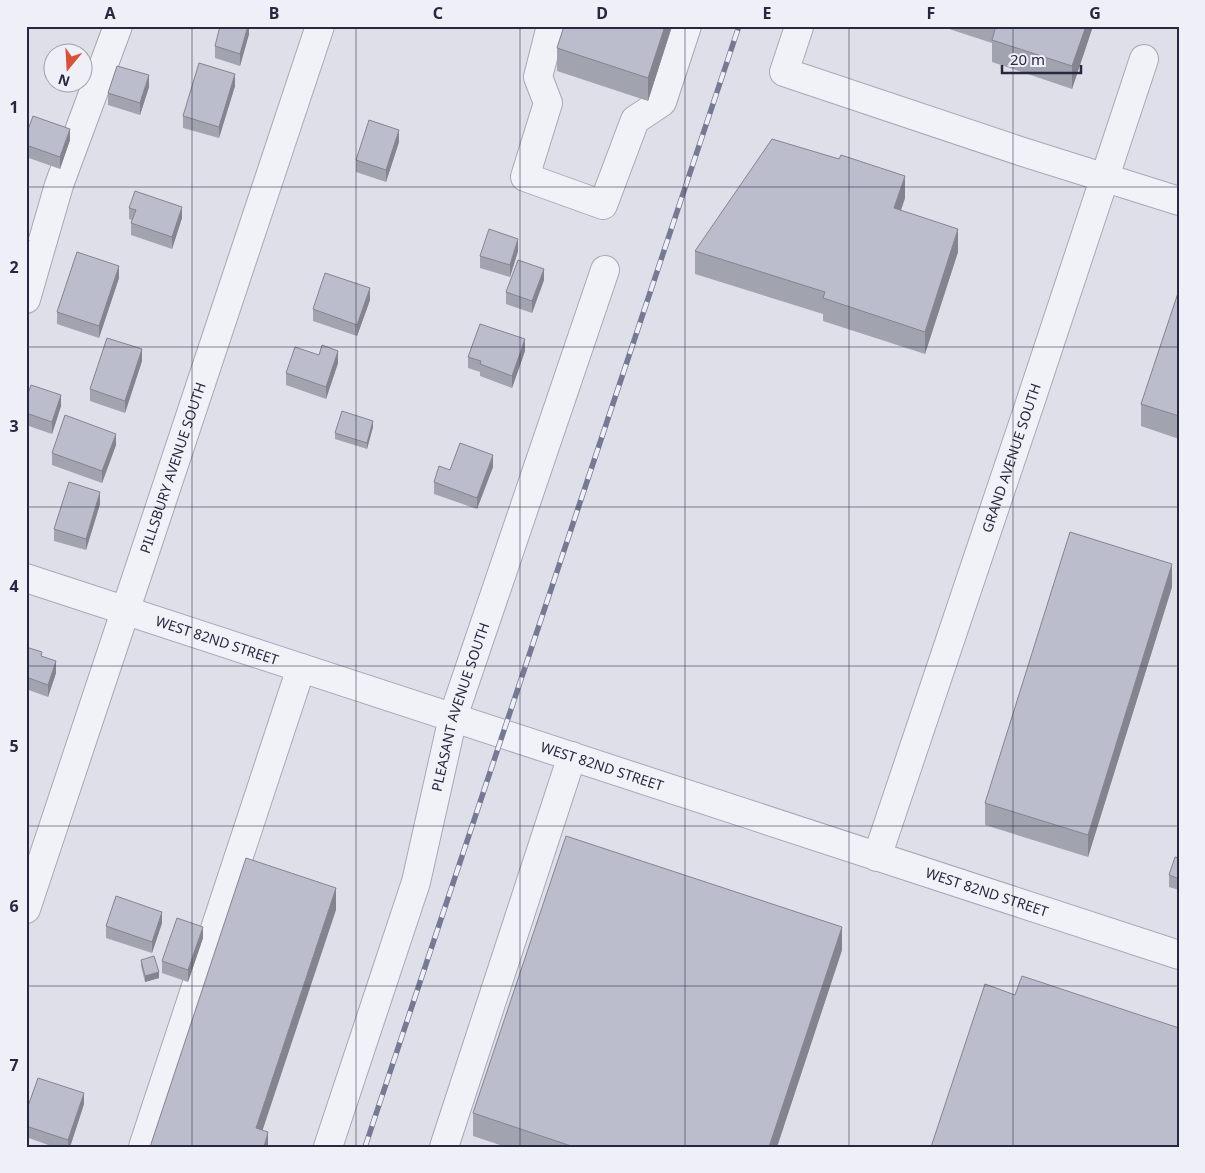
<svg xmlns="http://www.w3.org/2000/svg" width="1205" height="1173" font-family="'Noto Sans',sans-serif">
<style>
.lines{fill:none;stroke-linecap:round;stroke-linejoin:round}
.minor-casing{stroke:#a7a8b7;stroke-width:30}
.minor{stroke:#f1f2f7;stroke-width:28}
.rail-casing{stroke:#767994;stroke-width:5.5}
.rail{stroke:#eeeff7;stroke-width:4;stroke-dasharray:11;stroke-linecap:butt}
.wall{fill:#a1a3af}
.shaded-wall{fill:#83848f}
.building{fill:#bbbdcc;stroke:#83848f}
.grid{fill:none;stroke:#262841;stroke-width:1;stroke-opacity:0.55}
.labels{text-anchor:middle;stroke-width:4;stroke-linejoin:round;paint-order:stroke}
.street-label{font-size:14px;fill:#262841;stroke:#eeeff7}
.neatline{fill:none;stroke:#262841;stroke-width:2}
.grid-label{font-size:16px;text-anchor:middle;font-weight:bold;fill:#262841}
</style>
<rect width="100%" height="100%" fill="#dedfe9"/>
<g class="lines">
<!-- minor casing -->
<g class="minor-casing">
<g id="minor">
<path d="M 551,26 L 538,77 L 548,103 L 525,177 L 603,205 L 635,120 L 662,102 L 687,26"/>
<path d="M 799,27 L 784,72 L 1023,152 L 1179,201"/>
<path d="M 26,299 L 59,185 L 118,26"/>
<path id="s1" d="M 26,578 L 1179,955"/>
<path id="s2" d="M 877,857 L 1030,403 L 1144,59"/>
<path id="s3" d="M 26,909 L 320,26"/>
<path d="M 143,1147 L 301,668"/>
<path id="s4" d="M 328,1147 L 416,882 L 453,717 L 605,270"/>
<path d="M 444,1147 L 572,756"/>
</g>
</g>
<!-- minor -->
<use href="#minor" class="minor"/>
<!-- rail casing -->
<g class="rail-casing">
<path id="rail" d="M 365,1147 L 739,26"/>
</g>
<!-- rail -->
<use href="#rail" class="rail"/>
</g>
<!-- wall -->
<path class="wall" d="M 249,26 L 249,34 L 240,66 L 215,58 L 215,46 Z
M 672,26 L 648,101 L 557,71 L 557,48 Z
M 940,26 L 1093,26 L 1072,89 L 992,62 L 992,43 Z
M 235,86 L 219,138 L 183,128 L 183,116 Z
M 149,87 L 140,115 L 108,105 L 108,93 Z
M 26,135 L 70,140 L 60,169 L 26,157 Z
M 399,142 L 386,182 L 356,172 L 356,160 Z
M 905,198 L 901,210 L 958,252 L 925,354 L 823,321 L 823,314 L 695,274 L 695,251 Z
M 129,208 L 182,218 L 172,249 L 131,235 L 131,223 L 132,220 L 129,219 Z
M 518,251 L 510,277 L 480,268 L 480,256 Z
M 119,278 L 99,338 L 57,324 L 57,312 Z
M 544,280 L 532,313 L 506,304 L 506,292 Z
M 1179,290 L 1179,439 L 1141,426 L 1141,404 Z
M 370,300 L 357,336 L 313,321 L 313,309 Z
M 525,351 L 512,388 L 480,376 L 480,372 L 468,368 L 468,357 Z
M 142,361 L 125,413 L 90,401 L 90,389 Z
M 338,363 L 326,399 L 286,385 L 286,373 Z
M 26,399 L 61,406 L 52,434 L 26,425 Z
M 373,427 L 367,449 L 335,439 L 335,433 Z
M 116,445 L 102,483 L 52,465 L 52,453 Z
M 493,467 L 477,509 L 434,494 L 434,482 L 450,470 Z
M 100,504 L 86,550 L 54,541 L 54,529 Z
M 1172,587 L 1088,857 L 985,825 L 985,803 Z
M 26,647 L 56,673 L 48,697 L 26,689 Z
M 1179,858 L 1179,890 L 1169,887 L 1169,875 Z
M 162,923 L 152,953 L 106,938 L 106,926 Z
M 203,938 L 188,982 L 162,973 L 162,961 Z
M 842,950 L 777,1147 L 506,1147 L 473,1136 L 473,1113 Z
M 141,960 L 159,978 L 145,982 L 141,966 Z
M 84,1104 L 70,1147 L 54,1147 L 26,1137 L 26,1112 Z"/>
<!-- shaded-wall -->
<path class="shaded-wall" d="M 248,26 L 249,26 L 249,34 L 240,66 L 240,54 Z
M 665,26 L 672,26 L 648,101 L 648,78 Z
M 1086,26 L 1093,26 L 1072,89 L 1072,66 Z
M 235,74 L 235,86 L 219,138 L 219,127 Z
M 149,75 L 149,87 L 140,115 L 140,103 Z
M 70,129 L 70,140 L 60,169 L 60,157 Z
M 399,130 L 399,142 L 386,182 L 386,170 Z
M 905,176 L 905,198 L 894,231 L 894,208 Z
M 182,207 L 182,218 L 172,249 L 172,237 Z
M 958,229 L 958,252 L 925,354 L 925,332 Z
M 518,239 L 518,251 L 510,277 L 510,265 Z
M 29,240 L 29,252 L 26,263 L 26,251 Z
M 119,266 L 119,278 L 99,338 L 99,326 Z
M 544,269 L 544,280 L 532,313 L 532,301 Z
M 370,288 L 370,300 L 357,336 L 357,325 Z
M 525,339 L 525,351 L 512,388 L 512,376 Z
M 142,349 L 142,361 L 125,413 L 125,401 Z
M 338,351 L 338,363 L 326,399 L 326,387 Z
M 61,395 L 61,406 L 52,434 L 52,422 Z
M 373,421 L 373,427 L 367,449 L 367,443 Z
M 116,434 L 116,445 L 102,483 L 102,471 Z
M 493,455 L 493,467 L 477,509 L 477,498 Z
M 100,492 L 100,504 L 86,550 L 86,539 Z
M 1172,564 L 1172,587 L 1088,857 L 1088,835 Z
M 56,661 L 56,673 L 48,697 L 48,685 Z
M 27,705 L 27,717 L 26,720 L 26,708 Z
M 336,888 L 336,910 L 257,1147 L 256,1128 Z
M 162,912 L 162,923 L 152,953 L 152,942 Z
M 203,927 L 203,938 L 188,982 L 188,970 Z
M 842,927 L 842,950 L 777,1147 L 769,1147 Z
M 159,972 L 159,978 L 145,982 L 145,976 Z
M 84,1093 L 84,1104 L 70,1147 L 68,1147 L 68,1140 Z
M 268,1132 L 268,1147 L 264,1147 Z"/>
<!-- building -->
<path class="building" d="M 220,26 L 248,26 L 240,54 L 215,46 Z
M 564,26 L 665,26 L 648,78 L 557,48 Z
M 996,26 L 1086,26 L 1072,66 L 992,40 Z
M 199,63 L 235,74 L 219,127 L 183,116 Z
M 117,66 L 149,75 L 140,103 L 108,93 Z
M 33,116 L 70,129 L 60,157 L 26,145 L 26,135 Z
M 369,120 L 399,130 L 386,170 L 356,160 Z
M 772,139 L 839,159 L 841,155 L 905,176 L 894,208 L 958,229 L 925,332 L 823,298 L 825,292 L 695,251 Z
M 135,191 L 182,207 L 172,237 L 131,223 L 136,210 L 129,208 Z
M 489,229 L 518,239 L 510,265 L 480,256 Z
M 26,239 L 29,240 L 26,251 Z
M 77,252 L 119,266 L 99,326 L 57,312 Z
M 518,260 L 544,269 L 532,301 L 506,292 Z
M 325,273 L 370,288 L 357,325 L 313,309 Z
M 1179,290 L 1179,416 L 1141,404 Z
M 480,324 L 525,339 L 512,376 L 480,364 L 481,361 L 468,357 Z
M 107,338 L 142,349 L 125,401 L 90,389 Z
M 322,345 L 338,351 L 326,387 L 286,373 L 295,347 L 319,355 Z
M 31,385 L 61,395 L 52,422 L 26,413 L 26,399 Z
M 342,411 L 373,421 L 367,443 L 335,433 Z
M 65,415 L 116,434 L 102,471 L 52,453 Z
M 460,443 L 493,455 L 477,498 L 434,482 L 439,466 L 450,470 Z
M 69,482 L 100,492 L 86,539 L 54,529 Z
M 1070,532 L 1172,564 L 1088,835 L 985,803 Z
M 26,647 L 42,652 L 41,656 L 56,661 L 48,685 L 26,677 Z
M 566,836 L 842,927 L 769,1147 L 574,1147 L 473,1113 Z
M 1175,857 L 1179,858 L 1179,879 L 1169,875 Z
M 246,858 L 336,888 L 256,1128 L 268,1132 L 264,1147 L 150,1147 Z
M 116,896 L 162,912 L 152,942 L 106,926 Z
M 177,918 L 203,927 L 188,970 L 162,961 Z
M 154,956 L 159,972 L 145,976 L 141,960 Z
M 1022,976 L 1179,1028 L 1179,1147 L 931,1147 L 985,984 L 1015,995 Z
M 38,1078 L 84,1093 L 68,1140 L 26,1126 L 26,1112 Z"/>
<!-- grid -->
<path class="grid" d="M 192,26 L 192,1147M 356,26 L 356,1147M 520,26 L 520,1147M 685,26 L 685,1147M 849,26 L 849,1147M 1013,26 L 1013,1147M 26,187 L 1179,187M 26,347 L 1179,347M 26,507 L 1179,507M 26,666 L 1179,666M 26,826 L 1179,826M 26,986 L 1179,986"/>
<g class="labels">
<!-- street labels -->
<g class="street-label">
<text dy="5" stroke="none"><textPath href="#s2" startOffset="421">GRAND AVENUE SOUTH</textPath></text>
<text dy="5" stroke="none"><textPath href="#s3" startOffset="465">PILLSBURY AVENUE SOUTH</textPath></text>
<text dy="5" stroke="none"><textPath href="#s1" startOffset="201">WEST 82ND STREET</textPath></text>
<text dy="5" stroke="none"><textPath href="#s4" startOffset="460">PLEASANT AVENUE SOUTH</textPath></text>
<text dy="5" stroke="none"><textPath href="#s1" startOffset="606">WEST 82ND STREET</textPath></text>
<text dy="5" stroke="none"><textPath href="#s1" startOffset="1011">WEST 82ND STREET</textPath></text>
</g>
</g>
<!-- border -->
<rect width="1205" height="1173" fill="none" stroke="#eeeff7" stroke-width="55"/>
<!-- north arrow -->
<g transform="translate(68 68) rotate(198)"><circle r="24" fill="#eeeff7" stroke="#9e9fae"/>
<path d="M0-4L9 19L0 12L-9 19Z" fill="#d94f38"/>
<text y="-8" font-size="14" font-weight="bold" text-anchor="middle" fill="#262841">N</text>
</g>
<!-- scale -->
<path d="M1002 65v8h79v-8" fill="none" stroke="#262841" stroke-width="2.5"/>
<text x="1010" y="65" font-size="15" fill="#262841" stroke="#eeeff7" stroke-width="4" paint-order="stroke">20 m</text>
<rect x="28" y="28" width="1150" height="1118" class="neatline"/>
<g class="grid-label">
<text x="110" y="19">A</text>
<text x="274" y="19">B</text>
<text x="438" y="19">C</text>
<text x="602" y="19">D</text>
<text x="767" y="19">E</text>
<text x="931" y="19">F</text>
<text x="1095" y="19">G</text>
<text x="14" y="113">1</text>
<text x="14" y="273">2</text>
<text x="14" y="432">3</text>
<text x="14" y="592">4</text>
<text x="14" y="752">5</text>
<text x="14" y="912">6</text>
<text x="14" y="1071">7</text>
</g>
</svg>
